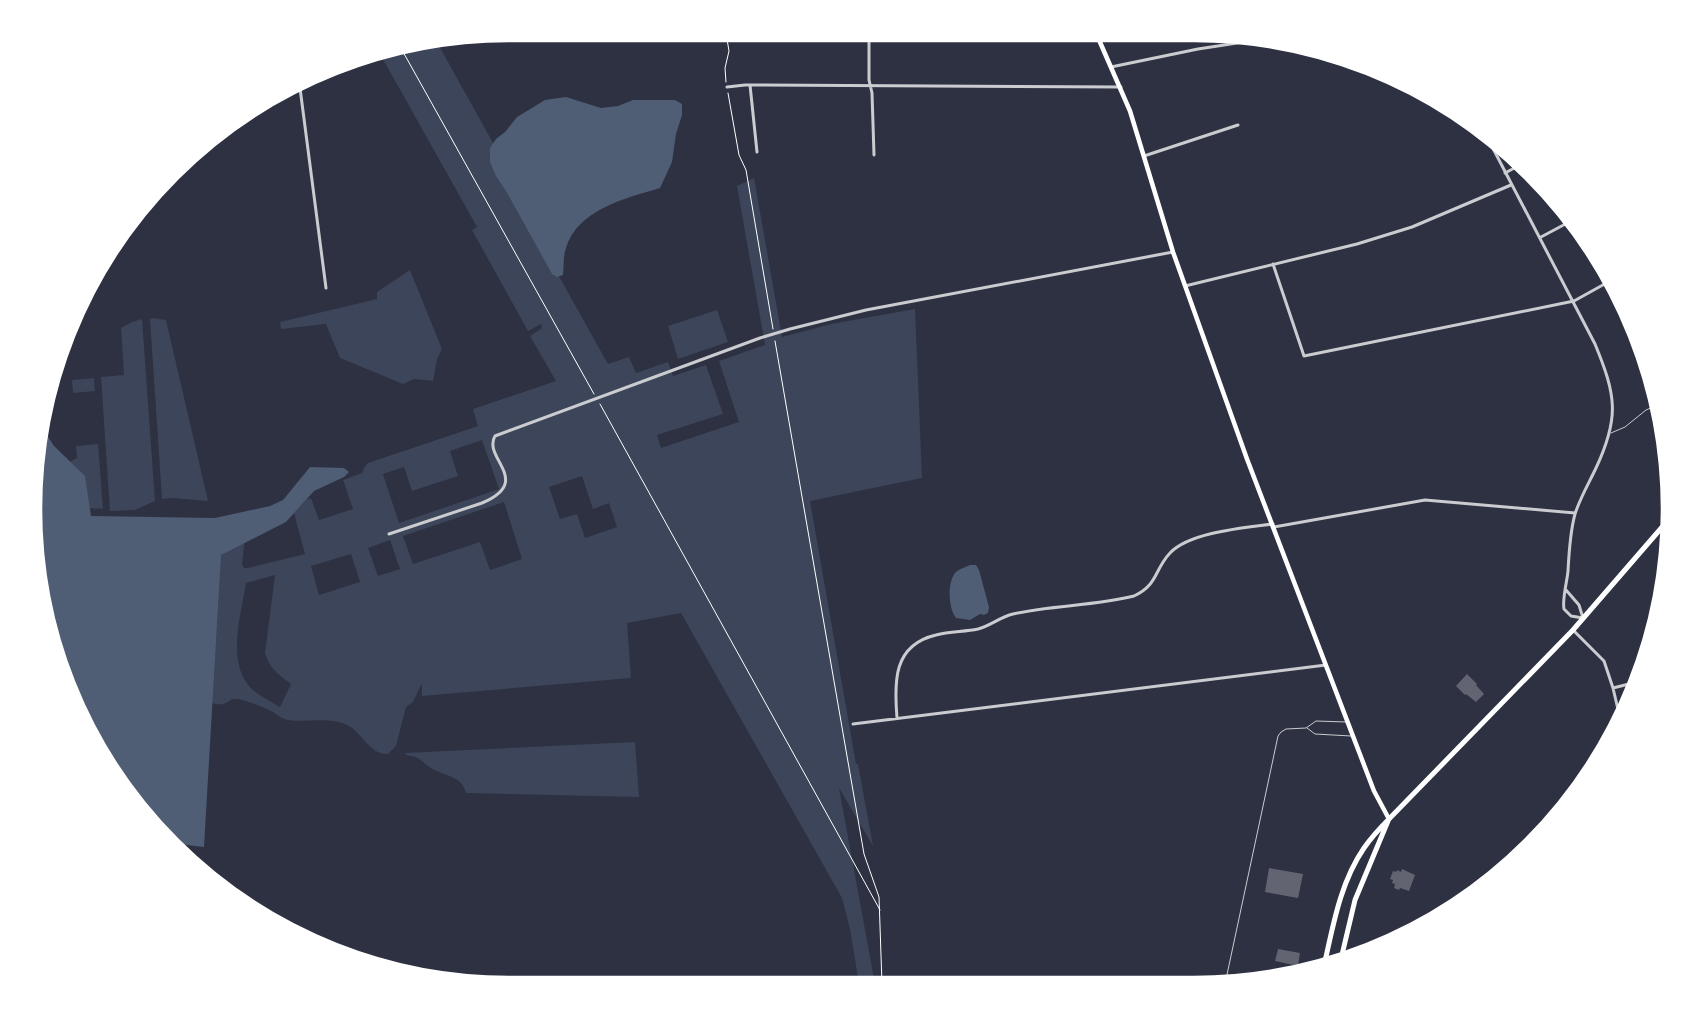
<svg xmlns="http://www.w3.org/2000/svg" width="1703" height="1018" font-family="'Source Serif 4',serif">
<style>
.green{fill:#3c4559;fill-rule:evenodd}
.water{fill:#4f5d75}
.building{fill:#626471}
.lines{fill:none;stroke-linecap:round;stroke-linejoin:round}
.path{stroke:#fff;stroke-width:1}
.service{stroke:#caccd0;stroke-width:1}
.minor{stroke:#caccd0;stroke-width:3}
.secondary{stroke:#fff;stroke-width:4.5}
.trunk{stroke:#fff;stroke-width:5}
.rim{fill:none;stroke:#fff;stroke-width:2.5}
</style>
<rect width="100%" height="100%" fill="#2d3142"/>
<!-- green -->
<path class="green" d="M 438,44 L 523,197 L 517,201 L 608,364 L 629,357 L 636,373 L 668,362 L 673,376 L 706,365 L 723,414 L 657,435 L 661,448 L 739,422 L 719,361 L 765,345 L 737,186 L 754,178 L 782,337 L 831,324 L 915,309 L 922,478 L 810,501 L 856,764 L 858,764 L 873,846 L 839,788 L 875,984 L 859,984 L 850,929 L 842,898 L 681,613 L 627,623 L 631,678 L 422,696 L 422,683 L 413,702 L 406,707 L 396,746 L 388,754 C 370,755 363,734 349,726 C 329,716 308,723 288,720 C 281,719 277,714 271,711 C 261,706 248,701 238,699 L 232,699 C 226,705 218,706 210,702 L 216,559 L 246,528 L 242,564 L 244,568 L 248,568 L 305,554 L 294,513 L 307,499 L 311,498 L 319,520 L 353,509 L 343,480 L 362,473 L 364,468 L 368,463 L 478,426 L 473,409 L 556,381 L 530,336 L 542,328 L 541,324 L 528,331 L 472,230 L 477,227 L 380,54 ZM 482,440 L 499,489 L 399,523 L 383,474 L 404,467 L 412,491 L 458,476 L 450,451 ZM 582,476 L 593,509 L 609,503 L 617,527 L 585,538 L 577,514 L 560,519 L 549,487 ZM 504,502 L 522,559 L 490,570 L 480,542 L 413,564 L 403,536 ZM 390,540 L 400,569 L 378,576 L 368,548 ZM 351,554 L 360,582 L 319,595 L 311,566 ZM 275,575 L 265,653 C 269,668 279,675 291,684 L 280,707 C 270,701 259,696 251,688 C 226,662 241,615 246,583 Z
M 410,270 L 442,349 L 437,359 L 433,381 L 414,379 L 403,384 L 340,358 L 326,324 L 281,329 L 280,322 L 377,299 L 377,292 Z
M 717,310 L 728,342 L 678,359 L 668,326 Z
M 153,318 L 166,320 L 208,501 L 172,498 L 162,499 L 150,319 Z
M 142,319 L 155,501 L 135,510 L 113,511 L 110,511 L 101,377 L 124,375 L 121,328 L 132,322 Z
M 94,378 L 95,391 L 73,393 L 72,380 Z
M 98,444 L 103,509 L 88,508 L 61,466 L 77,458 L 76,446 Z
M 635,742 L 639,797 L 466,793 C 462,775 443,776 431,768 C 419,760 423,758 406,755 L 405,753 Z"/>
<!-- water -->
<path class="water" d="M 566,97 L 601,108 L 618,106 L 633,100 L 675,100 L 682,104 L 682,115 L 676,134 L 672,162 L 660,188 C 626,198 577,210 566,248 C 563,256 564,267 563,275 L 557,277 L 552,274 L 506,191 L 496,176 L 490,162 L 490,148 L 496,139 L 505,132 L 517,117 L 545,100 Z
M 45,432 L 54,446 L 85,476 L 91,516 L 215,518 L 270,506 L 283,500 L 310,467 L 344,468 L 349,472 L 344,477 L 314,491 L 286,522 L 221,555 L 204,847 L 179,844 L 131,799 L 58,662 L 33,509 Z
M 970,565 L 976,565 L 979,570 L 989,607 L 988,613 L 984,615 L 980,614 L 970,620 L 956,618 C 948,608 947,581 956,572 C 959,569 966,567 970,565 Z"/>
<!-- building -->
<path class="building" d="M 1467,674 L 1477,684 L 1476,685 L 1484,694 L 1476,702 L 1466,694 L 1465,695 L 1456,686 Z
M 1269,868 L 1303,874 L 1298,898 L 1265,892 Z
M 1402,869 L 1415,875 L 1409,891 L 1400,888 L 1399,890 L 1394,888 L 1395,884 L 1392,883 L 1393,880 L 1390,879 L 1393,871 L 1396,872 L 1397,870 L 1401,872 Z
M 1278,949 L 1300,953 L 1298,966 L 1275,961 Z"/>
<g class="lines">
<!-- path -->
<path class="path" d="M 726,33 L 729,51 L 725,68 L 726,82
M 402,50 L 594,394
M 728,93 L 739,155 L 746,170 L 773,329
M 775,341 L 864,854 L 879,897 L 882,984
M 600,404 L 880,910"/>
<!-- service -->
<path class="service" d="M 1611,433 L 1625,427 L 1646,410 L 1658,405
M 1307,728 L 1315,734 L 1351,736
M 1225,984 L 1278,736 L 1281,732 L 1286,729 L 1306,728 L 1316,721 L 1346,722"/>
<!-- minor -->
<path class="minor" d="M 869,33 L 869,80 L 872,93 L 874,155
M 1111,67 L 1198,49 L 1257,40
M 750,85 L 757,152
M 727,87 L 745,85 L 1121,87
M 300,88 L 326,288
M 1486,135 L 1595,344 C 1616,395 1620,417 1596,468 C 1589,483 1580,498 1575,514 C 1570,532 1569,552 1568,571 C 1567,582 1562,599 1564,609 L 1571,616 L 1583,618 L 1579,605 L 1566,590
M 1144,156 L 1238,125
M 1505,173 L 1522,164
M 1541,237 L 1571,221
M 1273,264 L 1304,356 L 1574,301 L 1610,281
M 1185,286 L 1357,244 L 1412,227 L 1511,185
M 1274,527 L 1425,500 L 1575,513
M 389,534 L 482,503 C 534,481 482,458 495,436 L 760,338 L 790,329 L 866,310 L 1173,252
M 1573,630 L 1604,661 L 1613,688 L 1620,718
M 1613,688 L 1637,682
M 897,718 C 894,682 893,645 936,635 C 950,631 964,632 978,629 C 990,626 1000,617 1013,614 C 1052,605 1094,606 1134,596 C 1158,585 1154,570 1170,553 C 1190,532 1244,528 1273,524
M 853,724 L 1326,665"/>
<!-- secondary -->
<path class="secondary" d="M 1096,33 L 1130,111 L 1173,252 L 1247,459 L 1374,791 L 1389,819"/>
<!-- trunk -->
<path class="trunk" d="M 1341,959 L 1355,900 L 1388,821
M 1324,966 C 1333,926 1340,883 1364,848 C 1371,838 1380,828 1389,819 L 1573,630 L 1670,518"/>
</g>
<!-- crop -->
<path d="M0 0H1703V1018H0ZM509 41H1194A468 468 0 0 1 1662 509V509A468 468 0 0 1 1194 977H509A468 468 0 0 1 41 509V509A468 468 0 0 1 509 41Z" fill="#fff" fill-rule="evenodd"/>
<path class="rim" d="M509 41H1194A468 468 0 0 1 1662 509V509A468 468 0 0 1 1194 977H509A468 468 0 0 1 41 509V509A468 468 0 0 1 509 41Z"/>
</svg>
